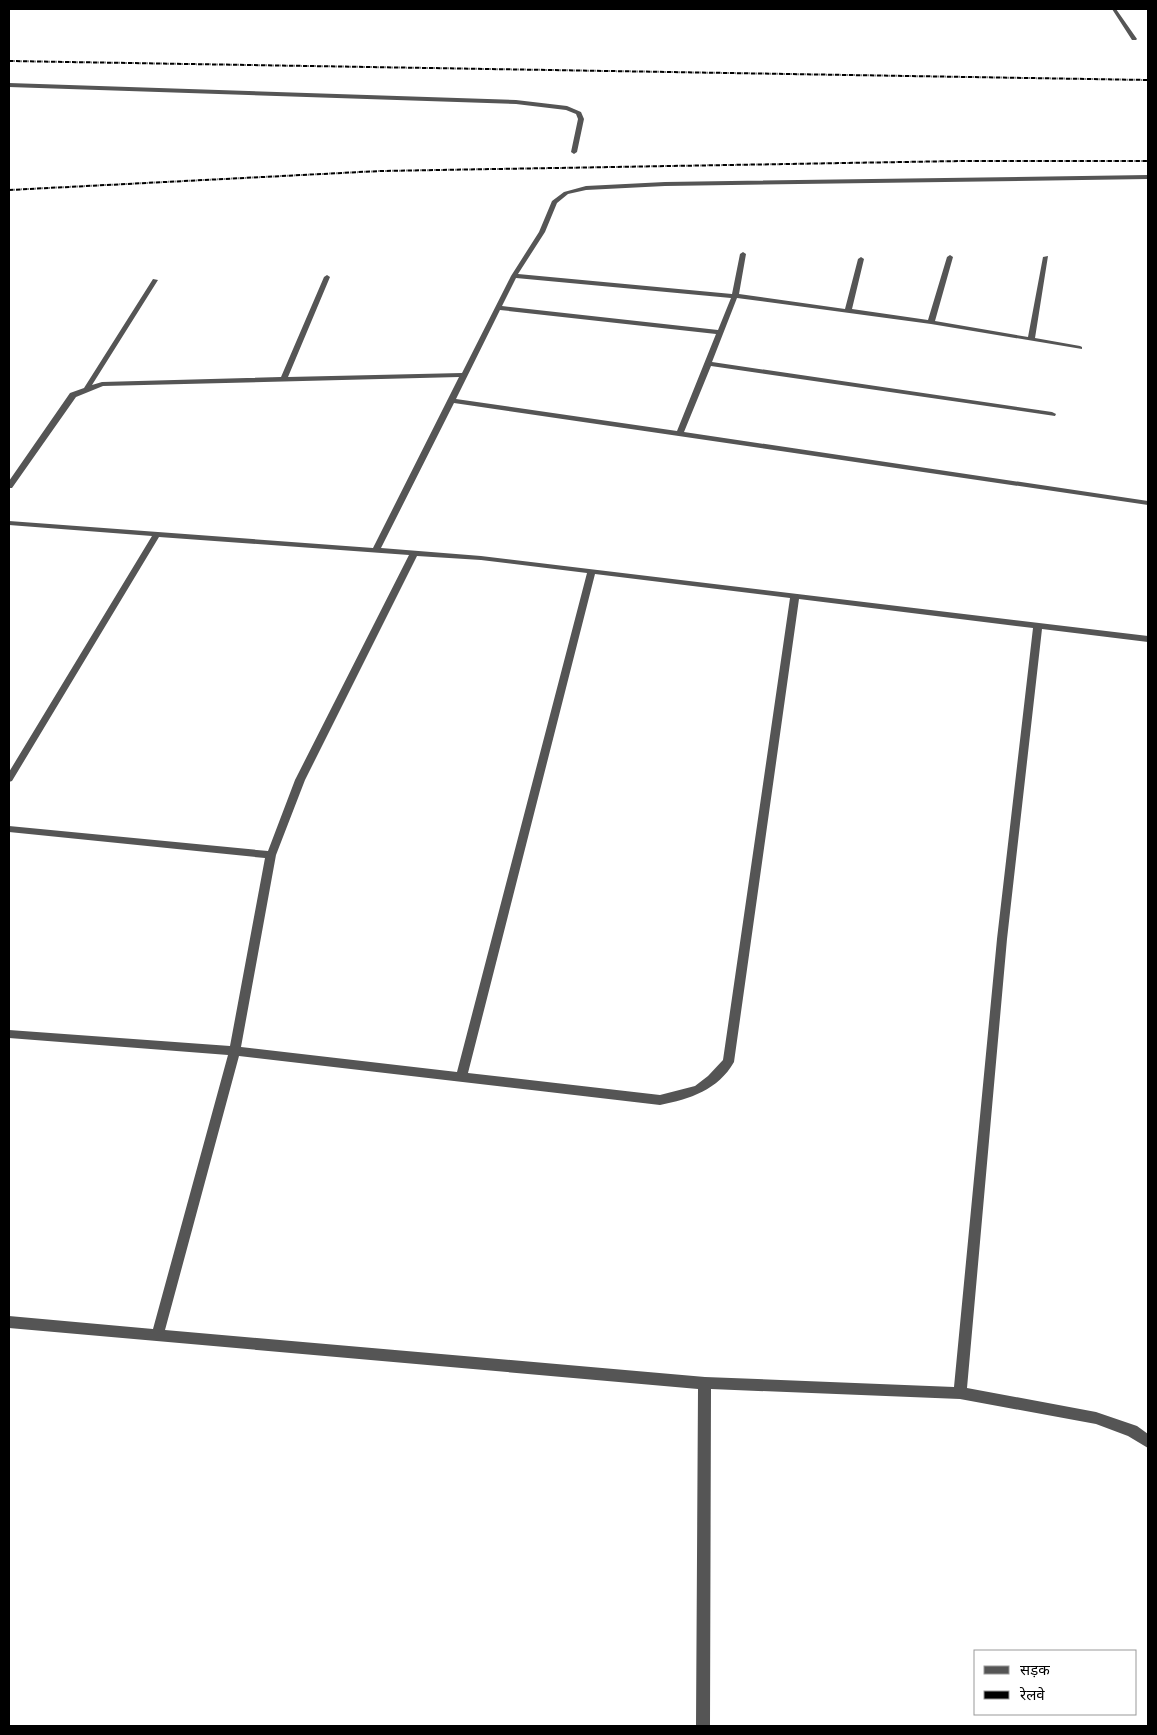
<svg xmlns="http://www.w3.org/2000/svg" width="1157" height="1735" font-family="Figtree,'Noto Sans Devanagari',sans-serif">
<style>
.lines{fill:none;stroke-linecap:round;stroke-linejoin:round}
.service{fill:#555;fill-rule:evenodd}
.minor{fill:#555;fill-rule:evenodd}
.rail{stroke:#000;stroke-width:2;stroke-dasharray:4.5 1 0.5 1;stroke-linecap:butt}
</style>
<rect width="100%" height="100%" fill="#fff"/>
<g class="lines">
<!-- service -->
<path class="service" d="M 9,83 L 516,100 L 567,106 L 581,112 L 584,119 L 577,152 L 574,154 L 571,152 L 578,119 L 576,114 L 566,110 L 516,104 L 9,87 Z"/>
<!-- minor -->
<path class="minor" d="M 1112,9 L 1116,9 L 1137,39 L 1136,40 L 1132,40 Z
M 1148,175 L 1148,179 L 665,186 L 586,190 L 568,194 L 557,203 L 545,232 L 518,274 L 732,294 L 740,254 L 743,252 L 746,254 L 739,294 L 845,309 L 858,259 L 861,257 L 864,259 L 852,309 L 928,320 L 947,257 L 950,255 L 953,257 L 935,321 L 1028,337 L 1043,257 L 1048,256 L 1035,338 L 1080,346 L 1082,347 L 1082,349 L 931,324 L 737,298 L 712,362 L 1052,412 L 1056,414 L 1055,416 L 711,366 L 684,432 L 1148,501 L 1148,505 L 454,403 L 381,548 L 481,556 L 1148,636 L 1148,642 L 1042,629 L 1007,939 L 967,1388 L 1096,1412 L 1137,1426 L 1148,1434 L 1148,1448 L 1128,1436 L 1096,1424 L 960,1399 L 711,1389 L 710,1726 L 696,1726 L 698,1389 L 9,1328 L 9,1316 L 153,1329 L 228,1055 L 9,1038 L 9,1030 L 230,1046 L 265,858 L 9,832 L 9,826 L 268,851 L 295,780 L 409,555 L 159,537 L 12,781 L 9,782 L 9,772 L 152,536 L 9,525 L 9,521 L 373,548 L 459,377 L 103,386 L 76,397 L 12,488 L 9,488 L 9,481 L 70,393 L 84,388 L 153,279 L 158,280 L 92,385 L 102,382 L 281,377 L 324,277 L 327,275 L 330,277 L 288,377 L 462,373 L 511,276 L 539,232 L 552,201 L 564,192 L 586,186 L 665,182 ZM 516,278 L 731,298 L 718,330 L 502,306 ZM 500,310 L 716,334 L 677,431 L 456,399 ZM 417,556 L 481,560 L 587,573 L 457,1072 L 241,1047 L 276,855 L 305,780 ZM 595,574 L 790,598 L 723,1060 L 708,1076 L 695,1086 L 660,1095 L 468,1073 ZM 799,599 L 1033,628 L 997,939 L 954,1387 L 705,1377 L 165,1330 L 239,1056 L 660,1105 C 690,1099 718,1090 734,1062 Z"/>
<!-- rail -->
<path class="rail" d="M 9,61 L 1148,80
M 9,190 L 380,171 L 961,161 L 1148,161"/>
</g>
<!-- border -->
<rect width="1157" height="1735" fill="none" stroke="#000000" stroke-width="20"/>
<!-- legend -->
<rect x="974" y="1650" width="162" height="65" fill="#ffffff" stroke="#999999"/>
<rect x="984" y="1666" width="25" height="8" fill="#555555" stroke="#999999"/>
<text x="1020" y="1675" font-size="15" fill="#000000">सड़क</text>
<rect x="984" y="1691" width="25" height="8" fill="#000000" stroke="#999999"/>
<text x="1020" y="1700" font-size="15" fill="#000000">रेलवे</text>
</svg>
